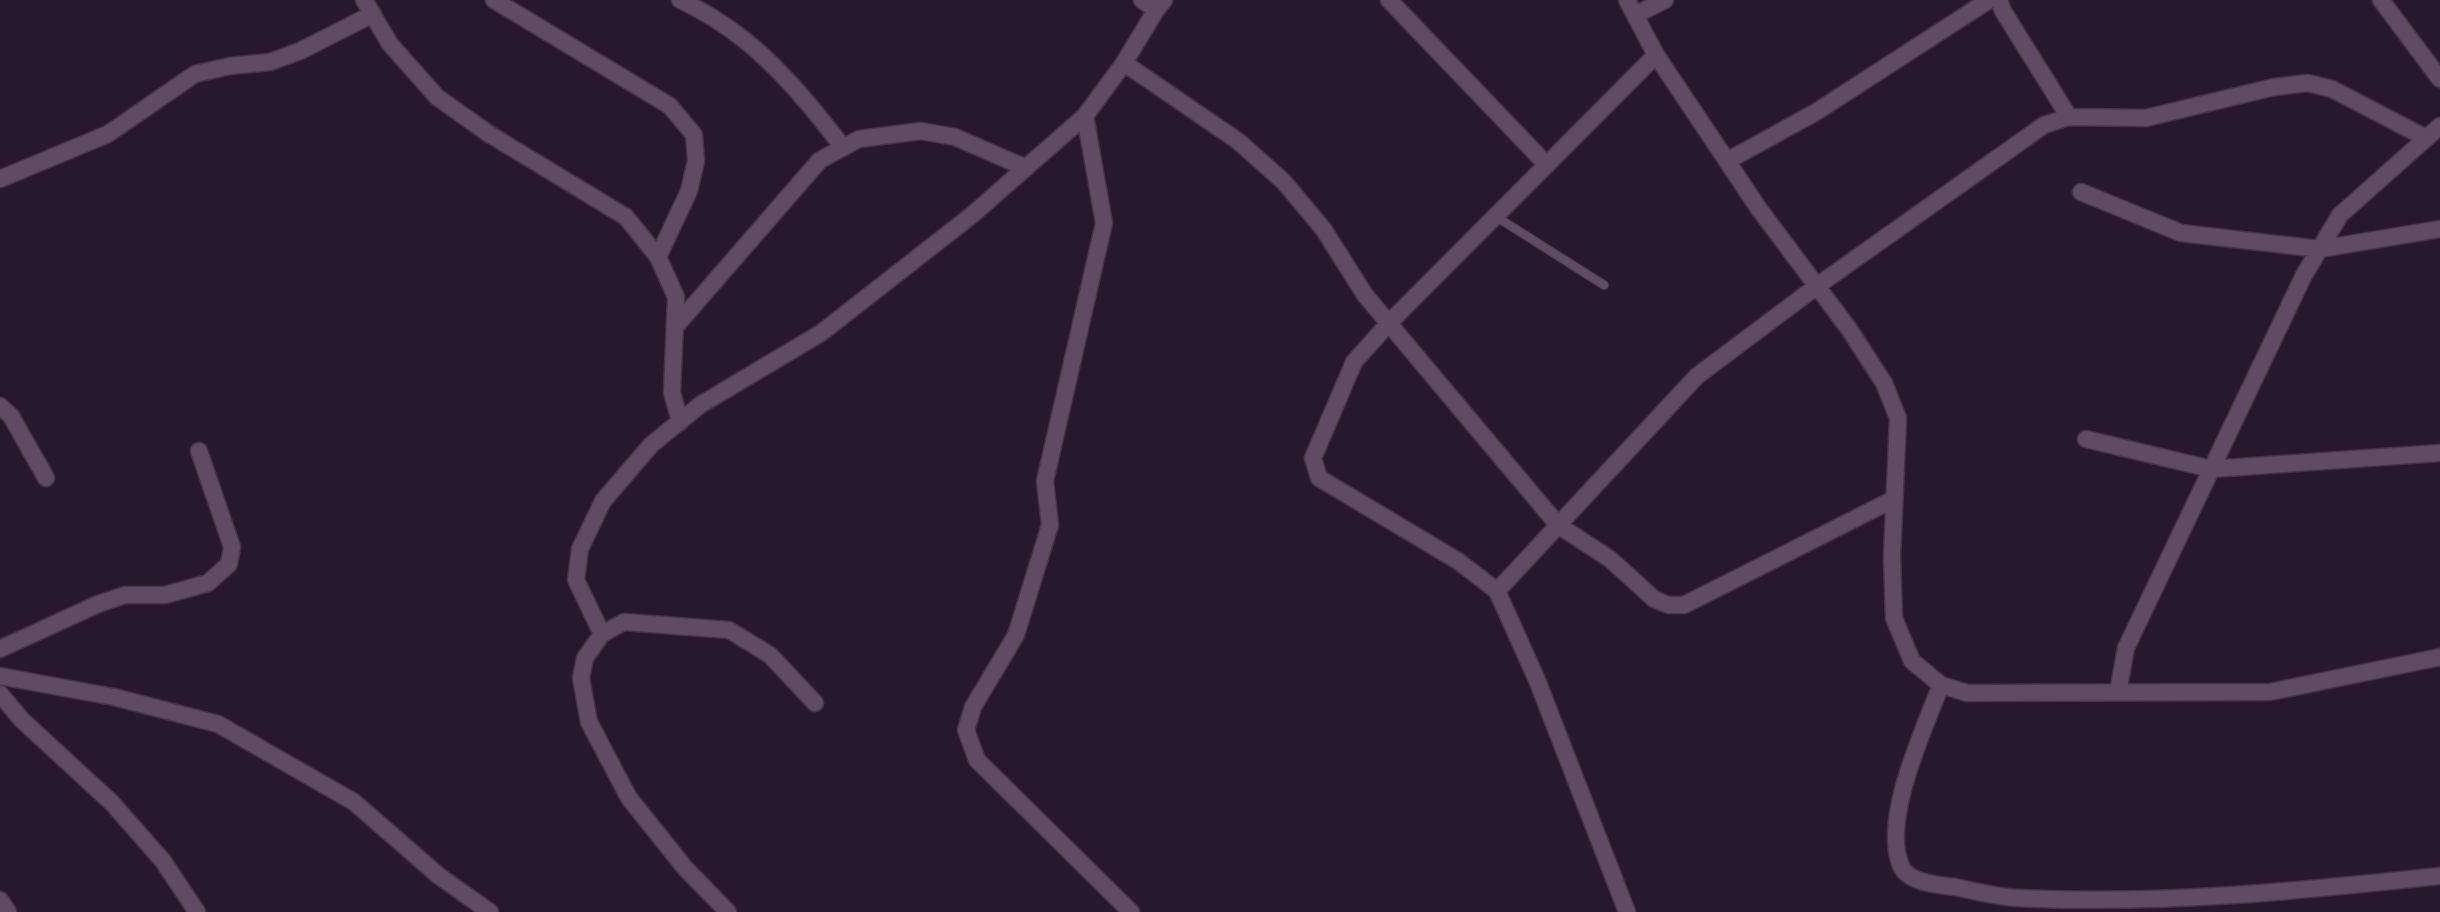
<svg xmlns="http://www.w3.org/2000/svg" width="2440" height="912" font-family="'Work Sans',sans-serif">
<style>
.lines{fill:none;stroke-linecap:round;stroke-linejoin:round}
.lane-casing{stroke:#433546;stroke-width:10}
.street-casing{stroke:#433546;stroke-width:19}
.lane{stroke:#5f4c63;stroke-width:8}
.street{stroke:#5f4c63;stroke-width:16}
</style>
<rect width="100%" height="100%" fill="#28182c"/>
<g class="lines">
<!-- lane casing -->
<g class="lane-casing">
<path id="lane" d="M 1495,216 L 1604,285"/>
</g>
<!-- street casing -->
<g class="street-casing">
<path id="street" d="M 364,0 L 390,44 L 437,97 L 489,134 L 626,217 L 658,257 L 676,297 L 672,392 L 680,422
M 494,0 L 670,106 L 694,135 L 696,161 L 689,191 L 658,257
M 680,0 C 753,34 795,86 843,147
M 1142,0 L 1156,10
M 1389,0 L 1547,165
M 1627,0 L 1656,55 L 1727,161 L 1759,209 L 1849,329 L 1884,383 L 1898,418 L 1892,557 L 1894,618 L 1912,661 L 1941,685 L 1967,693 L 2270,692 L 2440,657
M 1999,0 L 2003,11 L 2069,117
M 2381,0 L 2440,79
M 1635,15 L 1665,0
M 1124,63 L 1238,141 L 1284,182 L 1324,230 L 1365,295 L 1558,525 L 1610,559 L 1654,599 L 1668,605 L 1684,605 L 1894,499
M 1085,116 L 1104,223 L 1045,481 L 1050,525 L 1016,635 L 973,707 L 966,730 L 977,760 L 1131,912
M 1727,161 L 1816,112 L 1989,0
M 0,179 L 108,134 L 195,74 L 230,66 L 270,62 L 300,51 L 373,14
M 2081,192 L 2181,233 L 2320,249 L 2440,229
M 675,327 L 820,160 L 859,139 L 921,131 L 955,137 L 1026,168
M 0,406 L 11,416 L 46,478
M 2086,439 L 2211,469 L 2440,453
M 1497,591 L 1697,376 L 1817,286 L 2044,125 L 2069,117 L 2146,118 L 2274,87 L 2308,83 L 2332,89 L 2426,138
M 602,634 L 576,580 L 580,549 L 603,501 L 651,445 L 700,405 L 821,333 L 972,215 L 1085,116 L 1124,63 L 1156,10 L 1164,0
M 0,649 L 98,604 L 125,595 L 165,595 L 208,583 L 229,564 L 232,547 L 199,451
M 0,676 L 114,697 L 218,724 L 354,802 L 439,876 L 490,912
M 1941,685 C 1924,729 1881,821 1901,866 C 1908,883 1939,885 1955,887 C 1975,891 1997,897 2018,898 C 2158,905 2301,891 2440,876
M 2118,692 L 2126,648 L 2304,275 L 2340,215 L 2440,126
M 0,694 L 22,720 L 112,803 L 163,861 L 197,912
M 0,900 L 8,912
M 728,912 L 685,868 L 629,798 L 589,722 L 581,678 L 585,658 L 602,634 L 624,622 L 729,630 L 770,655 L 815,703
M 1627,912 L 1537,680 L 1497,591 L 1458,561 L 1319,478 L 1313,458 L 1354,362 L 1389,323 L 1656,55"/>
</g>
<!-- lane -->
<use href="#lane" class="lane"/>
<!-- street -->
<use href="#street" class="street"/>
</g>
</svg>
